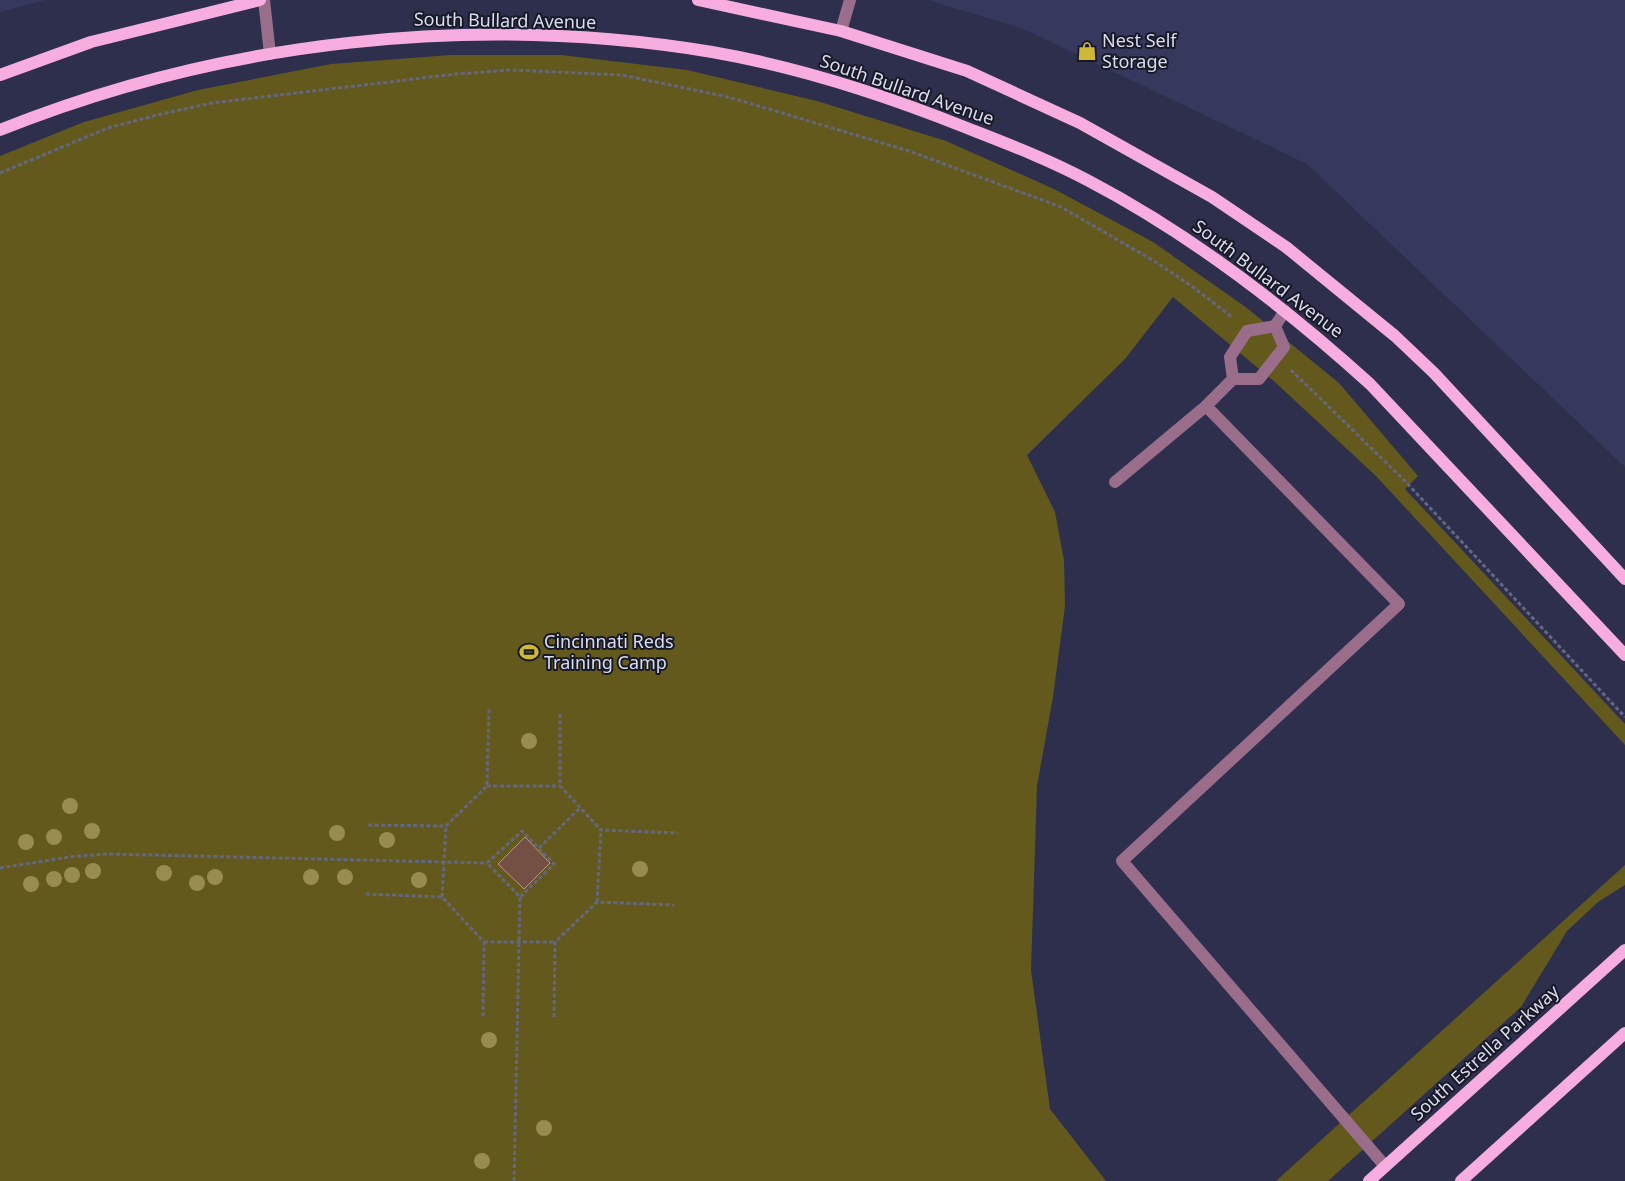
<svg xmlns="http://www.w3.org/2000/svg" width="1625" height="1181" font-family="'Noto Sans',sans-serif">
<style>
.built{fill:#36395d}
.green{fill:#63591c}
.building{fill:#744f43;stroke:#bd9487}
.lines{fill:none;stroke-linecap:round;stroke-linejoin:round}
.path{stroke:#646781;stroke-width:3;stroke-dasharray:4 2.5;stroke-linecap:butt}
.minor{stroke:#9a6d8b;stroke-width:12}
.major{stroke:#f7addf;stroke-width:12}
.tree{fill:#988c51}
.labels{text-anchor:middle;stroke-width:4;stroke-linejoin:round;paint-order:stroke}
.street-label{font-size:18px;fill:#daddf0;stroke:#181927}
.poi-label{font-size:18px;fill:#daddf0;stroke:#181927;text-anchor:start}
</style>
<rect width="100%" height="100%" fill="#2d2f4d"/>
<!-- built -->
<path class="built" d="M 0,0 L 45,0 L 0,12 Z
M 928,0 L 1625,0 L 1625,467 L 1307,164 L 1024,29 Z"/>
<!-- green -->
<path class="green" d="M 451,55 L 561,55 L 687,70 L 817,101 L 946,141 L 1054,189 L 1153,242 L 1247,308 L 1339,383 L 1418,476 L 1405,489 L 1625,724 L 1625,745 L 1376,476 L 1276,383 L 1173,297 L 1125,359 L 1027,455 L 1055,512 L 1064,560 L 1065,606 L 1053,697 L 1037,786 L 1031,970 L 1050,1109 L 1106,1181 L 0,1181 L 0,156 L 84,122 L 198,90 L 331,64 Z
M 1625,865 L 1625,885 L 1598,902 L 1567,931 L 1521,1007 L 1328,1181 L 1276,1181 Z"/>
<!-- building -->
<path class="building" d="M 525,837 L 550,863 L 524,889 L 498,864 Z"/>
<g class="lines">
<!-- path -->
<path class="path" d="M 0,173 L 108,128 L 157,115 L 212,103 L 456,74 L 511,70 L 622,75 L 728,97 L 782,113 L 909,151 L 1061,207 L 1154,261 L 1193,287 L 1232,317
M 1291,370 L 1405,481 L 1625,717
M 560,714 L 560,786 L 601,830 L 678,833
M 487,786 L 560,786
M 368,825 L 446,826 L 487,786 L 489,709
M 539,848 L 580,808
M 0,868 L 76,856 L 108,854 L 487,863
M 366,894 L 442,897 L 484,942 L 483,1017
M 442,897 L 446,826
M 597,902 L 601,830
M 484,942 L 555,942
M 554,1017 L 555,942 L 597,902 L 674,905
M 514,1181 L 520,897 L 487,863 L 522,831 L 554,864 L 520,897"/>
<!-- minor -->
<path class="minor" d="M 264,0 L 270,54
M 841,31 L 850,0
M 1233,379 L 1230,357 L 1247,331 L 1275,326 L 1285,311
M 1206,406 L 1233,379 L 1259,379 L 1284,347 L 1275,326
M 1115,482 L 1206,406 L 1399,604 L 1122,861 L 1385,1166"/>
<!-- major -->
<path class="major" d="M 698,0 L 841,31 L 967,71 L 1080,123 L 1212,197 L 1286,247 L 1395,336 L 1434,373 L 1625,579
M 0,75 L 91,42 L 260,0
M 0,130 C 224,40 474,13 712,52 C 799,67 885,95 967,128 C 1008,144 1050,160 1089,181 C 1192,235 1284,306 1370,384 L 1625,655
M 1369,1181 L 1625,950
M 1461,1181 L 1625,1033"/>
</g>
<!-- trees -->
<g class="tree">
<circle cx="529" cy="741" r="8"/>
<circle cx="70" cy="806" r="8"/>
<circle cx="92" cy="831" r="8"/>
<circle cx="337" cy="833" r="8"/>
<circle cx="54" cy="837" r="8"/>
<circle cx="387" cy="840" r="8"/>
<circle cx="26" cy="842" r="8"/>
<circle cx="640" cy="869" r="8"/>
<circle cx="93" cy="871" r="8"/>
<circle cx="164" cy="873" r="8"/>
<circle cx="72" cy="875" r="8"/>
<circle cx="215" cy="877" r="8"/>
<circle cx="311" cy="877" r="8"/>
<circle cx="345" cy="877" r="8"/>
<circle cx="54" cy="879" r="8"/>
<circle cx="419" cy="880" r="8"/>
<circle cx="197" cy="883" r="8"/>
<circle cx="31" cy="884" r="8"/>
<circle cx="489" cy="1040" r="8"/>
<circle cx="544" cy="1128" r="8"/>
<circle cx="482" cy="1161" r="8"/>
</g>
<!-- icons -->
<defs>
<g id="shop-bare" transform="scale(1.5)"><path d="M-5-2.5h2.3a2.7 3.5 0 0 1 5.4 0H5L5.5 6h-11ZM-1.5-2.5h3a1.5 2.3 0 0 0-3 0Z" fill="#ceb837" stroke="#181927" stroke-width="2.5" paint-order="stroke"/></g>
<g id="stadium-bare" transform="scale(1.5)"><path d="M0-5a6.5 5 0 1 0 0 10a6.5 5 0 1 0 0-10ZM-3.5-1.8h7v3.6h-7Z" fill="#ceb837" stroke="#181927" stroke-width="2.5" paint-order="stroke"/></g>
</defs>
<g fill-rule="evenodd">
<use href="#shop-bare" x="1087" y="51"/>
<use href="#stadium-bare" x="529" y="652"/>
</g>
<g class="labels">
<!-- street labels -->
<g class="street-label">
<text transform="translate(505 21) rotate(1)" y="6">South Bullard Avenue</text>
<text transform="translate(907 90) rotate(19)" y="6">South Bullard Avenue</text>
<text transform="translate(1268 279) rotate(37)" y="6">South Bullard Avenue</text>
<text transform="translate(1485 1053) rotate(-42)" y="6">South Estrella Parkway</text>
</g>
<!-- poi labels -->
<g class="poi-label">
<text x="1102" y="47">Nest Self<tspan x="1102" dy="21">Storage</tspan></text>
<text x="544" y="648">Cincinnati Reds<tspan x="544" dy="21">Training Camp</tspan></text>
</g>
</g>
</svg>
